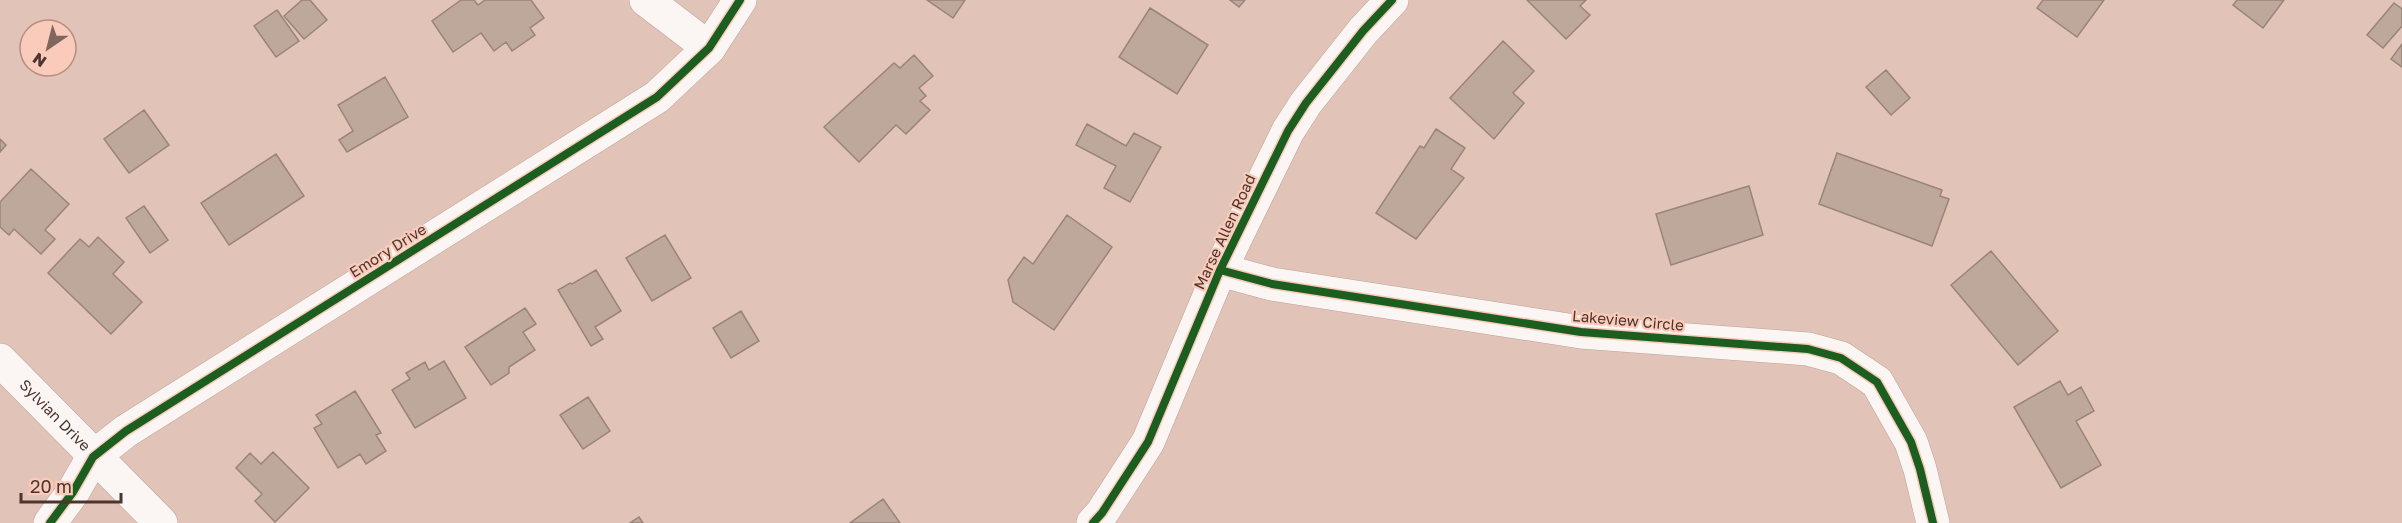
<svg xmlns="http://www.w3.org/2000/svg" width="2402" height="523" font-family="'Golos Text',sans-serif">
<style>
.building{fill:#bea89c;stroke:#9a8479;stroke-width:1.5}
.lines{fill:none;stroke-linecap:round;stroke-linejoin:round}
.minor-casing{stroke:#bba39a;stroke-width:34}
.minor{stroke:#fbf6f4;stroke-width:33}
.cycleway-casing{stroke:#facbba;stroke-width:11}
.cycleway{stroke:#1b5e20;stroke-width:8}
.labels{text-anchor:middle;stroke-width:4.5;stroke-linejoin:round;paint-order:stroke}
.street-label{font-size:15px;fill:#4c352d;stroke:#facbba}
</style>
<rect width="100%" height="100%" fill="#e2c3b8"/>
<!-- building -->
<path class="building" d="M 302,0 L 310,0 L 327,20 L 304,39 L 284,16 Z
M 461,0 L 474,0 L 478,5 L 485,0 L 531,0 L 544,18 L 530,28 L 535,35 L 512,51 L 506,42 L 494,51 L 481,33 L 453,52 L 432,21 Z
M 927,0 L 965,0 L 953,18 Z
M 1230,0 L 1245,0 L 1239,7 Z
M 1527,0 L 1586,0 L 1580,6 L 1590,15 L 1566,39 Z
M 2043,0 L 2104,0 L 2077,37 L 2037,8 Z
M 2237,0 L 2284,0 L 2263,28 L 2233,5 Z
M 2394,3 L 2402,9 L 2402,26 L 2383,48 L 2367,35 Z
M 1150,8 L 1208,45 L 1177,94 L 1119,57 Z
M 277,10 L 299,41 L 276,57 L 254,26 Z
M 1503,41 L 1534,71 L 1513,93 L 1524,103 L 1494,139 L 1450,98 Z
M 2402,44 L 2402,67 L 2391,59 Z
M 914,55 L 933,76 L 919,88 L 926,96 L 920,101 L 930,110 L 906,134 L 896,125 L 859,162 L 824,127 L 894,63 L 900,68 Z
M 1886,70 L 1910,98 L 1891,115 L 1866,87 Z
M 385,77 L 408,117 L 347,152 L 339,140 L 353,131 L 338,105 Z
M 144,110 L 169,145 L 129,173 L 104,139 Z
M 1087,124 L 1126,146 L 1134,133 L 1161,147 L 1130,202 L 1104,188 L 1116,166 L 1076,145 Z
M 1436,129 L 1465,148 L 1451,169 L 1464,178 L 1416,239 L 1376,213 L 1420,146 L 1424,148 Z
M 0,139 L 6,145 L 0,152 Z
M 1837,153 L 1942,190 L 1940,196 L 1949,199 L 1932,246 L 1819,204 Z
M 276,154 L 304,196 L 229,245 L 201,203 Z
M 31,169 L 69,204 L 45,230 L 55,239 L 41,254 L 14,229 L 9,235 L 0,227 L 0,202 Z
M 1749,186 L 1763,235 L 1671,265 L 1656,214 Z
M 144,206 L 168,240 L 150,253 L 126,218 Z
M 1067,215 L 1112,247 L 1054,330 L 1013,302 L 1008,280 L 1024,257 L 1033,264 Z
M 665,235 L 691,278 L 652,301 L 626,258 Z
M 98,237 L 124,262 L 113,274 L 142,302 L 111,334 L 48,273 L 80,239 L 89,247 Z
M 1991,251 L 2058,331 L 2018,365 L 1951,285 Z
M 596,270 L 621,311 L 595,327 L 603,339 L 591,346 L 558,290 L 570,283 L 572,284 Z
M 525,308 L 536,324 L 523,332 L 535,350 L 509,367 L 509,373 L 491,385 L 465,347 Z
M 741,311 L 759,341 L 731,358 L 713,328 Z
M 444,361 L 466,398 L 415,428 L 392,390 L 410,379 L 406,373 L 425,362 L 429,370 Z
M 2060,381 L 2068,395 L 2081,387 L 2094,411 L 2076,421 L 2101,465 L 2061,488 L 2014,407 Z
M 355,391 L 381,433 L 376,435 L 386,451 L 366,464 L 360,454 L 338,468 L 314,428 L 322,424 L 316,415 Z
M 588,397 L 610,431 L 583,449 L 560,415 Z
M 273,452 L 309,488 L 275,522 L 255,501 L 262,494 L 236,468 L 250,453 L 261,464 Z
M 883,499 L 900,523 L 850,523 Z
M 639,517 L 643,523 L 630,523 Z"/>
<g class="lines">
<!-- minor casing -->
<g class="minor-casing">
<g id="minor">
<path d="M 646,0 L 709,48"/>
<path d="M 1220,270 L 1272,284 L 1581,332 L 1808,349 L 1841,358 L 1877,382 L 1911,442 L 1920,469 L 1933,523"/>
<path id="s1" d="M 0,360 L 161,523"/>
<path d="M 50,523 L 73,492 L 93,457 L 126,431 L 657,97 L 709,48 L 740,0"/>
<path d="M 1093,523 L 1102,513 L 1148,442 L 1220,270 L 1288,131 L 1306,103 L 1363,31 L 1392,0"/>
</g>
</g>
<!-- minor -->
<use href="#minor" class="minor"/>
<!-- cycleway casing -->
<g class="cycleway-casing">
<path id="cycleway" d="M 1220,270 L 1272,284 L 1581,332 L 1808,349 L 1841,358 L 1877,382 L 1911,442 L 1920,469 L 1933,523
M 50,523 L 73,492 L 93,457 L 126,431 L 657,97 L 709,48 L 740,0
M 1093,523 L 1102,513 L 1148,442 L 1220,270 L 1288,131 L 1306,103 L 1363,31 L 1392,0"/>
</g>
<!-- cycleway -->
<use href="#cycleway" class="cycleway"/>
</g>
<g class="labels">
<!-- street labels -->
<g class="street-label">
<text transform="translate(1225 232) rotate(-65)" y="5">Marse Allen Road</text>
<text transform="translate(388 251) rotate(-32)" y="5">Emory Drive</text>
<text transform="translate(1628 321) rotate(5)" y="5">Lakeview Circle</text>
<text dy="5" stroke="none"><textPath href="#s1" startOffset="78">Sylvian Drive</textPath></text>
</g>
</g>
<!-- north arrow -->
<g transform="translate(48 48) rotate(215)"><circle r="28" fill="#facbba" stroke="#b48f82" stroke-width="1.5"/>
<path d="M0-4.5L10 22L0 15L-10 22Z" fill="#80675e"/>
<text y="-9" font-size="16" font-weight="bold" text-anchor="middle" fill="#4c352d">N</text>
</g>
<!-- scale -->
<path d="M21 493v9h100v-9" fill="none" stroke="#4c352d" stroke-width="3"/>
<text x="30" y="493" font-size="18" fill="#4c352d" stroke="#facbba" stroke-width="4.5" paint-order="stroke">20 m</text>
</svg>
